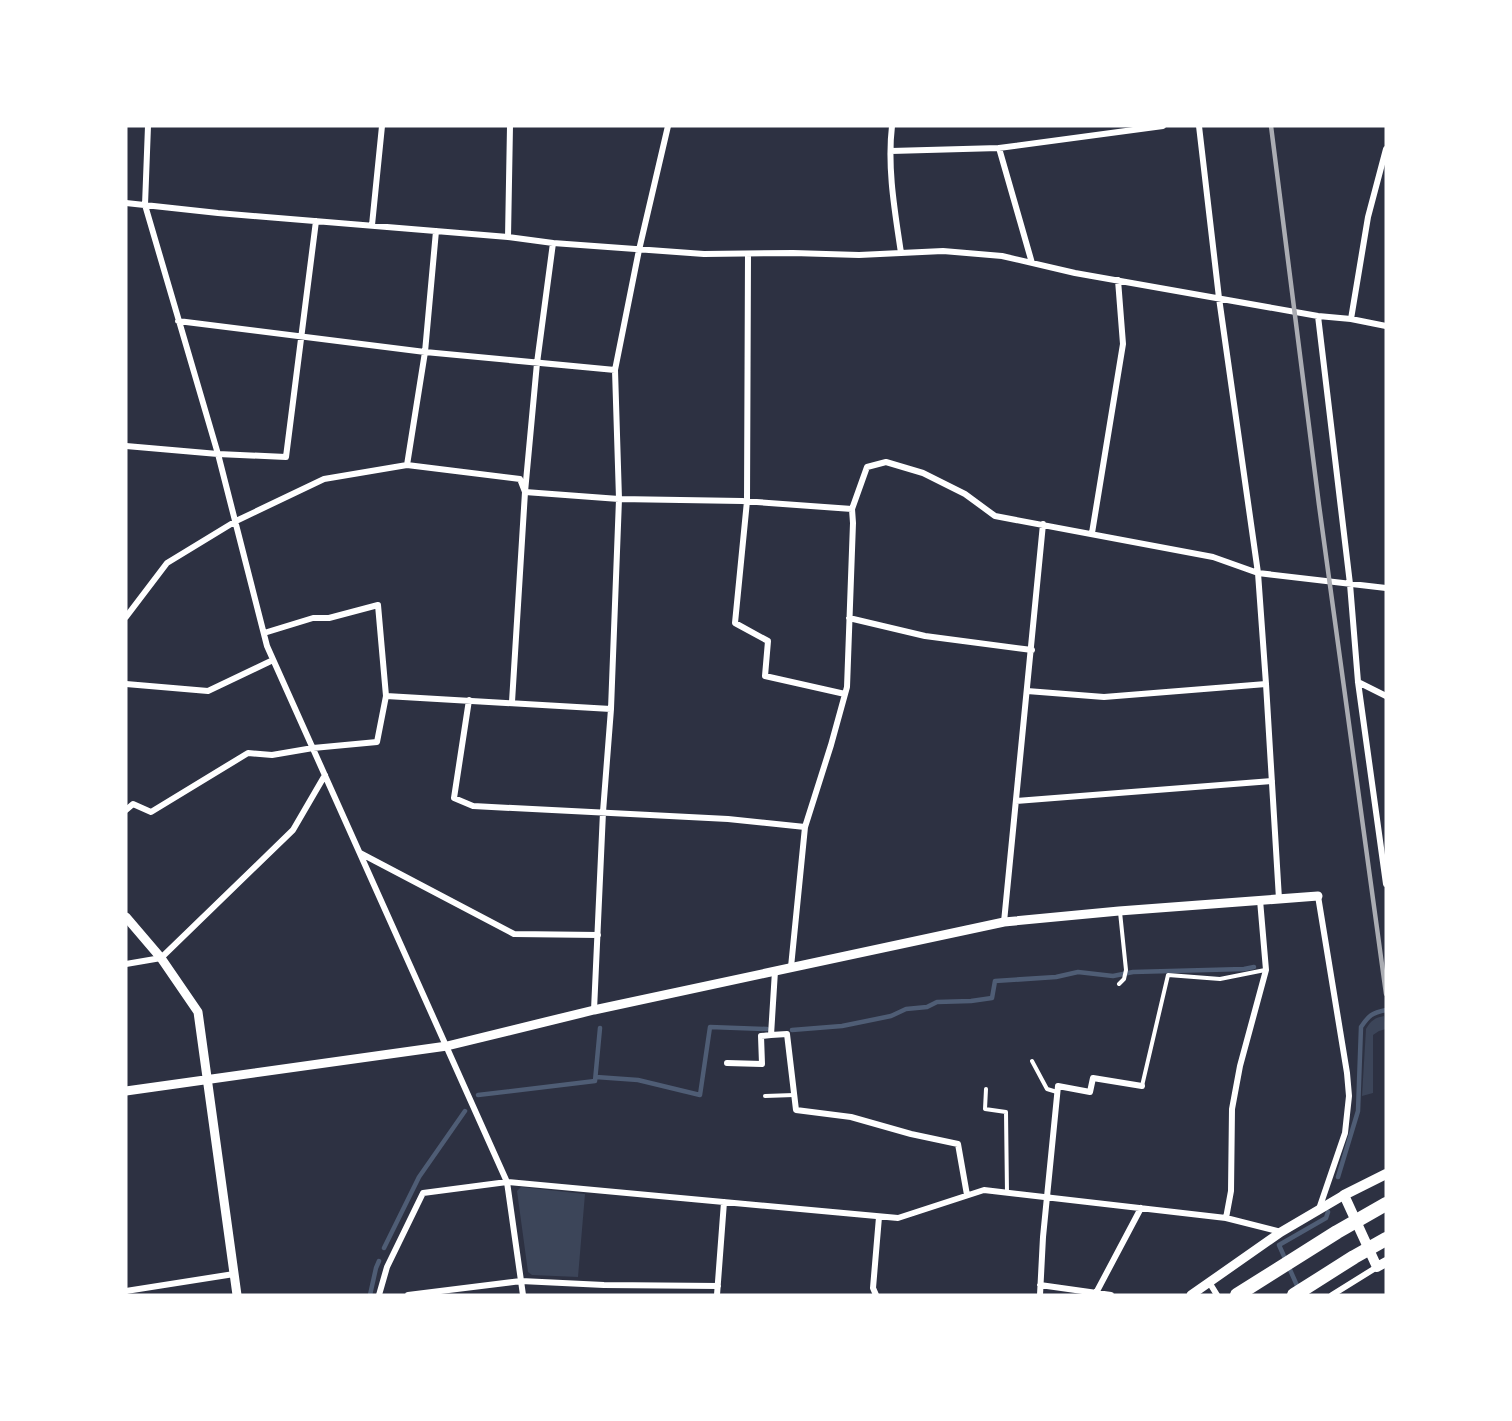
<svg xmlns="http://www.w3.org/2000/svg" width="1512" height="1421" font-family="Ubuntu,sans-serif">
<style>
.green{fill:#3c4559}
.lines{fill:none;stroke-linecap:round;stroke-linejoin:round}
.stream{stroke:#4f5d75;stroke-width:4.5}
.service{stroke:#fff;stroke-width:4}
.minor{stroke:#fff;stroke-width:6}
.tertiary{stroke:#fff;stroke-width:9}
.secondary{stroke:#fff;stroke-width:10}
.motorway{stroke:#fff;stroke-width:14}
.rail{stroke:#abadb3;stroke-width:4.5}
</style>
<rect width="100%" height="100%" fill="#2d3142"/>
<!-- green -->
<path class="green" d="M 1384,1016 L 1386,1029 L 1379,1031 L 1373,1035 L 1373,1093 L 1362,1096 L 1366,1029 C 1371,1020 1375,1018 1384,1016 Z
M 521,1187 L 585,1194 L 578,1277 L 532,1275 L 528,1272 L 517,1191 Z"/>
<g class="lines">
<!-- stream -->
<path class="stream" d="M 792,1030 L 842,1026 L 891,1016 L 906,1009 L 927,1007 L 937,1002 L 971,1001 L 992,998 L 995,981 L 1056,977 L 1078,972 L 1113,976 L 1133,972 L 1244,969 L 1254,967
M 596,1077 L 638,1080 L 700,1095 L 710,1027 L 767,1029
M 478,1095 L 595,1081 L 600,1028
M 1338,1177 L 1358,1111 L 1361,1027 C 1369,1015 1372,1013 1386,1010
M 384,1248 L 419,1177 L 465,1111
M 1299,1290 L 1279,1245 L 1326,1218 L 1328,1212
M 370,1295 L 376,1268 L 379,1261"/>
<!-- service -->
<path class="service" d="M 1119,984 L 1124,979 L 1126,970 L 1120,912
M 1032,1061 L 1047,1089 L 1057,1092
M 1142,1086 L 1168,975 L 1220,979 L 1265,970
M 986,1089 L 985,1109 L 1006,1112 L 1007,1193
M 765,1096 L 794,1095"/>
<!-- minor -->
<path class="minor" d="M 148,126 L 145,205 L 218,454 L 267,646 L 507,1182 L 523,1295
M 892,126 C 887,168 895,212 901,253
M 1199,126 L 1219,298 L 1258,573 L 1266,684 L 1279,899
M 999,148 L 1032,263
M 891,151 L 999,148 L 1163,126
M 126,203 L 218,213 L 508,237 L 553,243 L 704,254 L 793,253 L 859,255 L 943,251 L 1002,256 L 1075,273 L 1318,316 L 1351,319 L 1386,326
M 372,225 L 382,126
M 508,237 L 510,126
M 748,254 L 747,501 L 735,623 L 768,641 L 765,676 L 845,694
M 1318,316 L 1350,584 L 1358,682 L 1386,884
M 1351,319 L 1368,217 L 1386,149
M 178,321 L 425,352 L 615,370
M 126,446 L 218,454 L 286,457 L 316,221
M 407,465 L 425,352 L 436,231
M 852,509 L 867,467 L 886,462 L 923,473 L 965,494 L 995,516 L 1213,557 L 1258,573 L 1386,588
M 1092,533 L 1123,344 L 1118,280
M 126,617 L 167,563 L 236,521 L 324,479 L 407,465 L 520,479 L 525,492 L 619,499 L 742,501 L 852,509 L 853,523 L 847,687 L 831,745 L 805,827 L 791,967
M 849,618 L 925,636 L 1032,650
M 1358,682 L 1386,696
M 126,684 L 208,691 L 273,660
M 1027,691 L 1104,697 L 1266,684
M 386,696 L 611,709
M 469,700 L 454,798 L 473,806 L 728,819 L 805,827
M 512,702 L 525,492 L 537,363 L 553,243
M 1016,801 L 1272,781
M 126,810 L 133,804 L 151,812 L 248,753 L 272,755 L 313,748 L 377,742 L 386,696 L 378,605 L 329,618 L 313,618 L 264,633
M 360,853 L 514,934 L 598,935
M 1318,896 L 1347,1073 L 1349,1096 L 1345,1133 L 1319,1209
M 1004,922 L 1043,524
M 126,964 L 161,958 L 293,830 L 325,775
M 775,971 L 771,1035 L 787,1034 L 796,1110 L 851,1117 L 911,1134 L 958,1144 L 967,1195
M 594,1010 L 603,812 L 611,709 L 619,499 L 615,370 L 639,250 L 668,126
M 727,1063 L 762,1064 L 761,1036 L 771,1035
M 1226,1218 L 1231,1191 L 1232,1109 L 1240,1066 L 1266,970 L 1260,900
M 1209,1282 L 1217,1295
M 1040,1285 L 1111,1295
M 126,1291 L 234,1274
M 1096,1293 L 1141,1208
M 379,1295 L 387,1267 L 423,1193 L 507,1182 L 898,1218 L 984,1190 L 1226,1218 L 1281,1232
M 408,1295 L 521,1281 L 604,1285 L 718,1286
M 717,1295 L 724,1202
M 876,1295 L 873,1288 L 879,1217
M 1040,1295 L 1043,1237 L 1058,1086 L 1090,1092 L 1093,1078 L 1142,1086
M 1332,1295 L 1377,1267"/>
<!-- tertiary -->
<path class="tertiary" d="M 126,917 L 161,958 L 198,1012 L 237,1295
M 126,1091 L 447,1046 L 594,1010 L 1004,922 L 1119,911 L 1318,896
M 1191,1295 L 1281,1232 L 1344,1195"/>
<!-- secondary -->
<path class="secondary" d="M 1386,1174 L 1344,1195 L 1377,1267 L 1386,1262"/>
<!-- motorway -->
<path class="motorway" d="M 1237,1295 L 1337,1232 L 1386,1204
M 1294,1295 L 1354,1257 L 1386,1239"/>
<!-- rail -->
<path class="rail" d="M 1271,126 L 1319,505 L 1386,994"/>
</g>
<!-- border -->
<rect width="1512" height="1421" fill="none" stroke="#ffffff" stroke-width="255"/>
</svg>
